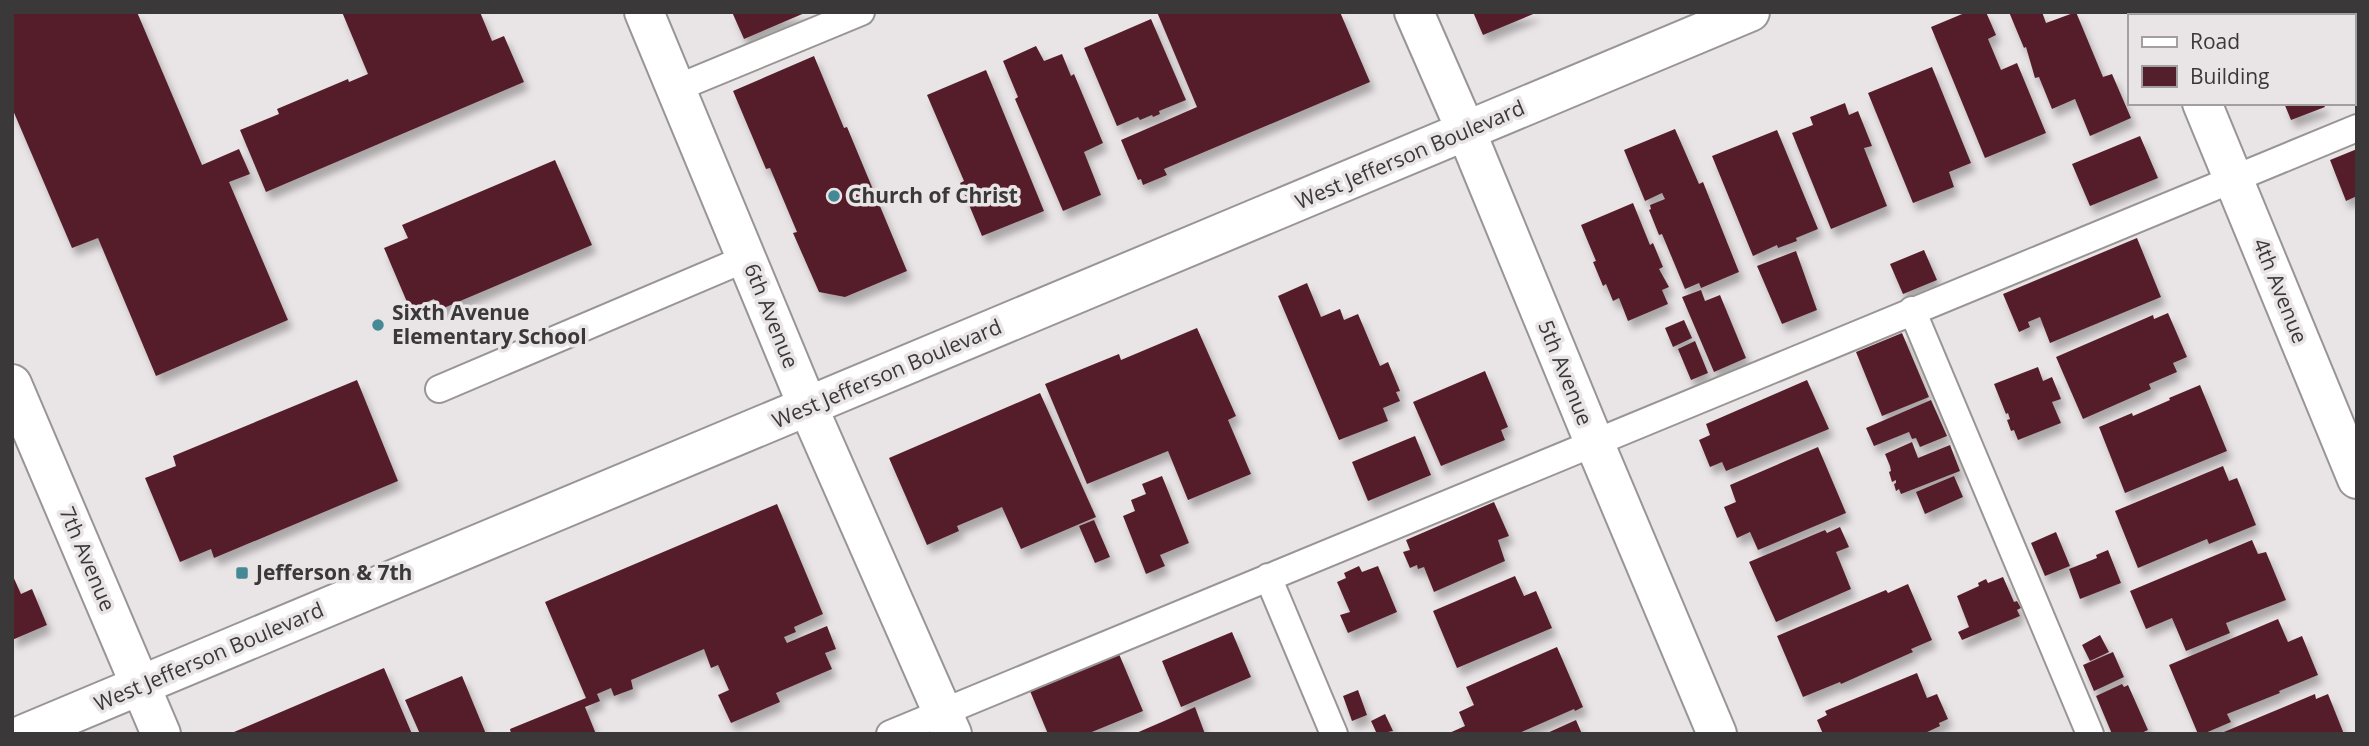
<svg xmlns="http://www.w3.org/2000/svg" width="2369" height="746" font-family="'Open Sans',sans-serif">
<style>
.building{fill:#541f2c;filter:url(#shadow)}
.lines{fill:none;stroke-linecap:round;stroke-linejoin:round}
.service-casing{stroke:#999595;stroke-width:30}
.minor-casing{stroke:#999595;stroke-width:42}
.tertiary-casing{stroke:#999595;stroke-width:42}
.secondary-casing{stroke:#999595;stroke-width:42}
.service{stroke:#fff;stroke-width:26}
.minor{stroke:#fff;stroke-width:38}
.tertiary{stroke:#fff;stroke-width:38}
.secondary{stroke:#fff;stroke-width:38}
.poi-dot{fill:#448995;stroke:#e9e4e5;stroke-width:2.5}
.labels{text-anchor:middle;stroke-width:7;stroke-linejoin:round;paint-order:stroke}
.street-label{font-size:21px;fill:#3a3839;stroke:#e9e4e5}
.poi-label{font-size:21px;font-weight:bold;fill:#3a3839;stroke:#e9e4e5;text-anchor:start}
</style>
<defs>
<filter id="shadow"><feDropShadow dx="4.5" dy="8" stdDeviation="3.5" flood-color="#0004"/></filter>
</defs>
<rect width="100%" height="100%" fill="#e9e4e5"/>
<!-- building -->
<path class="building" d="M 12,12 L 137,12 L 202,165 L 239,149 L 250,174 L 229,182 L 288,320 L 156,376 L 98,238 L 72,248 L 12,108 Z
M 342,12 L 480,12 L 492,41 L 504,36 L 524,82 L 266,192 L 240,130 L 279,114 L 277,109 L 348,79 L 349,82 L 368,74 Z
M 732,12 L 807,12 L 744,39 Z
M 1157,12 L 1340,12 L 1370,82 L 1164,169 L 1167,175 L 1143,185 L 1141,179 L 1138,180 L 1121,140 L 1197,107 Z
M 1473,12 L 1538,12 L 1483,35 Z
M 1967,12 L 1986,12 L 1996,35 L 1988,39 L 2001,70 L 2017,63 L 2046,133 L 1985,158 L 1931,27 Z
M 2009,12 L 2042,12 L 2046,23 L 2076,12 L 2103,77 L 2112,74 L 2131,118 L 2090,136 L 2075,99 L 2052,109 L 2039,77 L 2035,78 L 2026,47 L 2024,48 Z
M 2220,12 L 2259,12 L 2261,16 L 2222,16 Z
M 1151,19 L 1186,100 L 1159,111 L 1160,114 L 1153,117 L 1152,115 L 1140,120 L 1138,117 L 1117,126 L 1084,48 Z
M 1036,46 L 1044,61 L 1062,54 L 1071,76 L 1074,74 L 1103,143 L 1084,152 L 1101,195 L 1063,211 L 1015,99 L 1018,97 L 1003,61 Z
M 814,56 L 844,128 L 847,127 L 907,271 L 845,297 L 819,292 L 793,233 L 797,232 L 770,168 L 766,169 L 733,91 Z
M 1932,67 L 1971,163 L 1949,172 L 1954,187 L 1913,203 L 1868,93 Z
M 986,70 L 1044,211 L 982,236 L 960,183 L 964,181 L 927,95 Z
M 1845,103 L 1849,115 L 1858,111 L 1872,146 L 1864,148 L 1887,206 L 1831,229 L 1792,133 L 1813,125 L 1810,117 Z
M 2284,103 L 2323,103 L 2325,107 L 2291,120 Z
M 1675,129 L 1699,184 L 1703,182 L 1739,272 L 1701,288 L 1699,283 L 1685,289 L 1662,234 L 1659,235 L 1649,210 L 1651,209 L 1650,205 L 1665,199 L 1662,193 L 1645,201 L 1624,150 Z
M 1777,130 L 1818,229 L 1796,238 L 1797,241 L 1778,248 L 1777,245 L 1753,256 L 1712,156 Z
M 2140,136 L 2158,178 L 2090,206 L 2072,164 Z
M 2357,149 L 2357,196 L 2346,201 L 2330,160 Z
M 555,160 L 592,245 L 439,310 L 434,299 L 410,309 L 384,248 L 408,238 L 402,225 Z
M 1633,203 L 1650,245 L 1653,243 L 1663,267 L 1659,269 L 1669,287 L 1662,290 L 1668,304 L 1628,321 L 1619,298 L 1613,301 L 1606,284 L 1603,286 L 1593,262 L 1596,261 L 1581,225 Z
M 2137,238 L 2161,297 L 2050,343 L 2040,317 L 2028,322 L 2030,327 L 2019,332 L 2003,294 Z
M 1924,250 L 1937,280 L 1903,294 L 1890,264 Z
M 1796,251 L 1817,310 L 1782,324 L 1757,266 Z
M 1307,283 L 1321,317 L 1340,309 L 1344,320 L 1358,314 L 1380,366 L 1388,362 L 1400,391 L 1396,392 L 1400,401 L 1383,408 L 1388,421 L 1339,440 L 1278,296 Z
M 1701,290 L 1705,301 L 1720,295 L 1746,358 L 1714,372 L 1682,297 Z
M 2168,313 L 2187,357 L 2173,363 L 2177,372 L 2149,384 L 2151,389 L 2083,419 L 2056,357 L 2153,315 L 2154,319 Z
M 1684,320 L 1692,338 L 1673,347 L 1665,328 Z
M 1197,328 L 1236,416 L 1228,420 L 1251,474 L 1188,500 L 1168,451 L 1087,484 L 1045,384 L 1119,354 L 1121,360 Z
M 1902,333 L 1929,397 L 1882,416 L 1856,352 Z
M 1695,341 L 1708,373 L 1691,380 L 1678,349 Z
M 2038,367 L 2043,381 L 2052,377 L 2061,399 L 2052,402 L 2061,423 L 2018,440 L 2014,430 L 2011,431 L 2007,420 L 2010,419 L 2008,413 L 2006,414 L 1994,384 Z
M 1485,371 L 1508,427 L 1501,430 L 1505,440 L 1441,466 L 1413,402 Z
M 357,380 L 398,481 L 214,558 L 211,549 L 180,562 L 145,478 L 176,466 L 173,456 Z
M 1807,380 L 1829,429 L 1726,471 L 1722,462 L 1710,467 L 1699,440 L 1710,435 L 1706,424 Z
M 2200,385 L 2227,451 L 2125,493 L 2099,427 L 2132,413 L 2133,416 L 2170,400 L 2169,398 Z
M 1040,393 L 1096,517 L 1021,549 L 1002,507 L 957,526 L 959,531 L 927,545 L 889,458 Z
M 1931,400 L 1947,436 L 1920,447 L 1916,438 L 1912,439 L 1909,432 L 1874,446 L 1866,428 Z
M 1415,436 L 1431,475 L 1368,501 L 1352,462 Z
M 1912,442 L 1918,458 L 1950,445 L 1960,471 L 1901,494 L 1899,489 L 1896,491 L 1894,484 L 1896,483 L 1896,480 L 1892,482 L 1889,472 L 1891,471 L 1890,466 L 1885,454 Z
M 1818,447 L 1846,513 L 1758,550 L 1750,532 L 1737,538 L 1724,507 L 1736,502 L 1730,485 Z
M 2223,466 L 2229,481 L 2237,478 L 2256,525 L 2209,544 L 2207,539 L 2138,568 L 2115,511 Z
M 1162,476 L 1189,543 L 1160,555 L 1165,566 L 1146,574 L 1123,516 L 1135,511 L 1131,500 L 1146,494 L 1142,484 Z
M 1954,476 L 1963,497 L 1925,514 L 1916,492 Z
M 1494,502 L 1509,536 L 1498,540 L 1505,561 L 1434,592 L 1424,567 L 1418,569 L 1417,565 L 1410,568 L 1403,552 L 1410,550 L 1406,540 Z
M 777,504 L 823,614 L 794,627 L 796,632 L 784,637 L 787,643 L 827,626 L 836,649 L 825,653 L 832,669 L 776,693 L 780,702 L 731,723 L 718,695 L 729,690 L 718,665 L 711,668 L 704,649 L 631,680 L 633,689 L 614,696 L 611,688 L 597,694 L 600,701 L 585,707 L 596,734 L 511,734 L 510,729 L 586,698 L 545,602 Z
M 1094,520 L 1110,557 L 1095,563 L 1079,526 Z
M 1840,527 L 1849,547 L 1836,552 L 1851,589 L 1776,622 L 1749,562 L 1825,530 L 1827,533 Z
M 2056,532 L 2070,566 L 2045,576 L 2031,543 Z
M 2252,540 L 2258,554 L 2266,552 L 2286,600 L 2226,623 L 2230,633 L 2186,651 L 2172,618 L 2146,629 L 2130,591 Z
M 2108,550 L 2121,583 L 2080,599 L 2069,569 L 2097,558 L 2096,555 Z
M 1359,566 L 1362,572 L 1378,566 L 1397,612 L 1348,633 L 1340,615 L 1350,612 L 1337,582 L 1346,578 L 1344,573 Z
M 12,574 L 21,594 L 32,589 L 47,625 L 12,640 Z
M 1515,576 L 1524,596 L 1536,591 L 1552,628 L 1457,668 L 1433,611 Z
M 2003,577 L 2014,602 L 2017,601 L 2021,608 L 2017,610 L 2020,616 L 1962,640 L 1958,632 L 1969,627 L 1957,596 L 1979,586 L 1978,583 L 1986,579 L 1988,583 Z
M 1908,584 L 1932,640 L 1911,649 L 1913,652 L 1841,684 L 1840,682 L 1803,697 L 1777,636 L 1886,590 L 1888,593 Z
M 2278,619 L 2288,642 L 2302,636 L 2318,675 L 2279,691 L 2280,693 L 2227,714 L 2231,722 L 2203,734 L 2198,734 L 2169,665 Z
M 1232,632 L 1251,677 L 1181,707 L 1162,661 Z
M 2100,635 L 2109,652 L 2090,661 L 2082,645 Z
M 1557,647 L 1583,707 L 1575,711 L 1574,709 L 1517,734 L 1447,734 L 1465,726 L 1459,712 L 1474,705 L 1466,687 Z
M 2113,652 L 2124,677 L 2094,691 L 2083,665 Z
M 1119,654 L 1143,711 L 1087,734 L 1048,734 L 1030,691 Z
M 384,668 L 412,734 L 235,734 L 234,732 Z
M 1917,673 L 1927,698 L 1937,694 L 1948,719 L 1939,723 L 1940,726 L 1923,734 L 1823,734 L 1817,720 L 1827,715 L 1825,711 Z
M 462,676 L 486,734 L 420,734 L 405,700 Z
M 2122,684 L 2124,687 L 2128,685 L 2148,730 L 2139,734 L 2112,734 L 2096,696 Z
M 1358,690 L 1367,715 L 1352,721 L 1343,696 Z
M 2315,694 L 2316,699 L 2328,694 L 2344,734 L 2219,734 Z
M 1195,707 L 1205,734 L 1134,734 L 1164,721 Z
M 1385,714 L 1393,731 L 1377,734 L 1371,721 Z
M 1576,720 L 1582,734 L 1545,734 Z"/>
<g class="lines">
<!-- service casing -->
<g class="service-casing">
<path id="service" d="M 677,88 L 861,12
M 1912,310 L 2090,734
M 439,389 L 747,258
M 1268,577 L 1334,734
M 890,734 L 2357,128"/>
</g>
<!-- minor casing -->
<g class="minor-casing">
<path id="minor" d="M 644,12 L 808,407 L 952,734
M 1414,12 L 1466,131 L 1594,442 L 1717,734
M 2164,12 L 2165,16
M 2202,103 L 2357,479"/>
</g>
<!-- tertiary casing -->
<g class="tertiary-casing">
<path id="tertiary" d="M 12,384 L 161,734"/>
</g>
<!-- secondary casing -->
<g class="secondary-casing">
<path id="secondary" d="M 24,734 L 1750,12"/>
</g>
<!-- service -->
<use href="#service" class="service"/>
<!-- minor -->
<use href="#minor" class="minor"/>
<!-- tertiary -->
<use href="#tertiary" class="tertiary"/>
<!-- secondary -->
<use href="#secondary" class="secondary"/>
</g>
<!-- markers -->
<g class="poi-dot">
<circle cx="834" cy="196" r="7"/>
<circle cx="378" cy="325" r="7"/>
<rect x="235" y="566" width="14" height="14" rx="3.5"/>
</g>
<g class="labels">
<!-- street labels -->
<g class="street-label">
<text transform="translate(1410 155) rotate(-23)" y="7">West Jefferson Boulevard</text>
<text transform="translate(2280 291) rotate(68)" y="7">4th Avenue</text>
<text transform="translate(771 316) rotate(68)" y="7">6th Avenue</text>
<text transform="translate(1565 373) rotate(68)" y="7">5th Avenue</text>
<text transform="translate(887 374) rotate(-23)" y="7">West Jefferson Boulevard</text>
<text transform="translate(87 559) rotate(67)" y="7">7th Avenue</text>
<text transform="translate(209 657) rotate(-23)" y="7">West Jefferson Boulevard</text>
</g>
<!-- poi labels -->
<g class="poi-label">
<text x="848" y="203">Church of Christ</text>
<text x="392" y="320">Sixth Avenue<tspan x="392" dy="24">Elementary School</tspan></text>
<text x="256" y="580">Jefferson &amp; 7th</text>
</g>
</g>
<!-- border -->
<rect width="2369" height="746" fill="none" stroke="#3a3839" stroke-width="28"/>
<!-- legend -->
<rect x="2128" y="14" width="228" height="91" fill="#e9e4e5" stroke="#a39fa0" stroke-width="2"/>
<rect x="2142" y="37" width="35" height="10" fill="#ffffff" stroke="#a39fa0" stroke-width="2"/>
<text x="2190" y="49" font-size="21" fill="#3a3839">Road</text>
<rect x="2142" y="66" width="35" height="21" fill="#541f2c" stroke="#a39fa0" stroke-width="2"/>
<text x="2190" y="84" font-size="21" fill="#3a3839">Building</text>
</svg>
